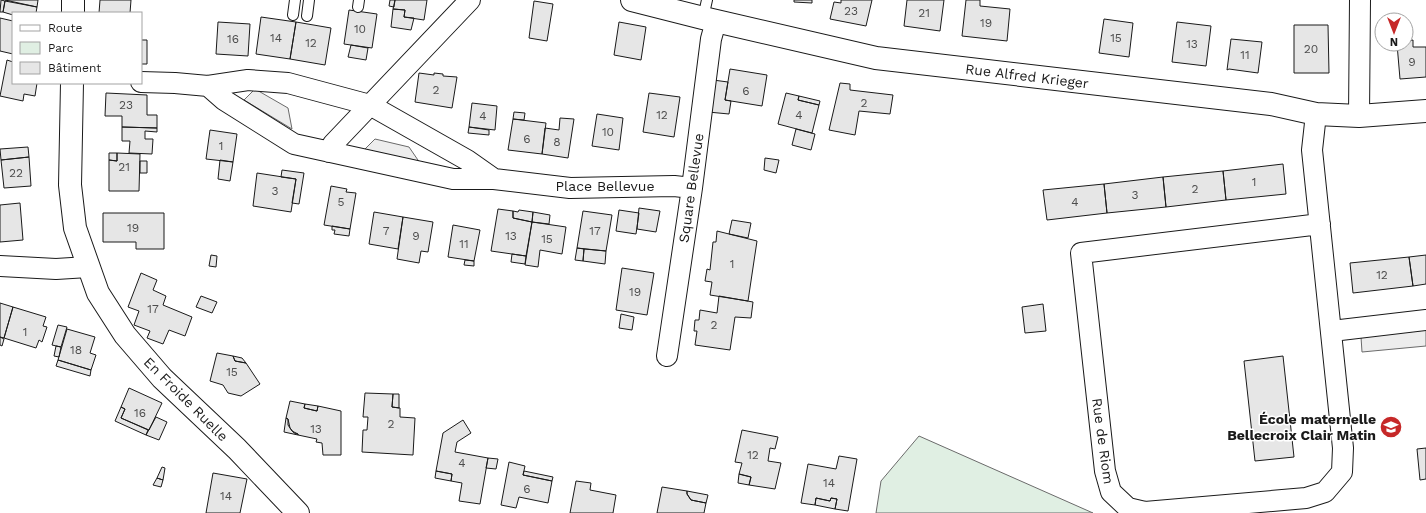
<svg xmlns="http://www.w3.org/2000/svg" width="1426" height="513" font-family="'Work Sans',sans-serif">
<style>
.green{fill:#e0efe3;stroke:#6a6a6a}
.parking{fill:#ededed;stroke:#6a6a6a}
.building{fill:#e6e6e6;stroke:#1a1a1a}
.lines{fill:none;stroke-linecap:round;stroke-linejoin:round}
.lane-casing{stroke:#1a1a1a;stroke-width:12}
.street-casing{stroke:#1a1a1a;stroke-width:22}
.secondary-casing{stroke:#1a1a1a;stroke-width:24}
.lane{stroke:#fff;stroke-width:10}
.street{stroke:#fff;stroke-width:20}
.secondary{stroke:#fff;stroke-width:22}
.labels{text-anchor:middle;stroke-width:3;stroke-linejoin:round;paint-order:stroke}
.number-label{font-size:12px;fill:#4d4d4d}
.street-label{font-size:14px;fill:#1a1a1a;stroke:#fff}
.poi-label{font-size:14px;font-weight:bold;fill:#1a1a1a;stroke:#fff;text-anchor:end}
</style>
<rect width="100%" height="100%" fill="#fff"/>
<!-- green -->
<path class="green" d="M 919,436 L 1093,513 L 876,513 L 881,481 Z"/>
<!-- parking -->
<path class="parking" d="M 255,89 L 288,108 L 292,129 L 244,100 Z
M 375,139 L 409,147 L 420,163 L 364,150 Z
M 1426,330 L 1426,346 L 1362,352 L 1361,337 Z"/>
<!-- building -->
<path class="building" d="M 1,0 L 5,1 L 3,12 L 0,12 Z
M 5,0 L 38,0 L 37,7 Z
M 100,0 L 131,0 L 130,13 L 99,13 Z
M 390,0 L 395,0 L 394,7 L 389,6 Z
M 395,0 L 427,0 L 424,20 L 404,17 L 405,10 L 393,9 Z
M 794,0 L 812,0 L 812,3 L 794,2 Z
M 841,0 L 872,0 L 866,26 L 830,19 L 834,2 L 841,3 Z
M 907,0 L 944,0 L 940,31 L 904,26 Z
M 966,0 L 980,0 L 980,6 L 1010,9 L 1007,41 L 962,36 Z
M 5,1 L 37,7 L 36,13 L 13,13 L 13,15 L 3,12 Z
M 534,1 L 553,4 L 547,41 L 529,38 Z
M 393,9 L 405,10 L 404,17 L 414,18 L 411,30 L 391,27 Z
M 349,10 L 377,14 L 372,48 L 344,44 Z
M 261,17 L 296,22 L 290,59 L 256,54 Z
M 0,18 L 13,21 L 13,54 L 0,51 Z
M 1104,19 L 1133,23 L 1129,57 L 1099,53 Z
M 218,22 L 250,24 L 248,56 L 216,54 Z
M 296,22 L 331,28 L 325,65 L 290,59 Z
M 619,22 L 646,27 L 641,60 L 614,55 Z
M 1177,22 L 1211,26 L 1206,66 L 1172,62 Z
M 1294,25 L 1328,25 L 1329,73 L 1294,73 Z
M 1231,39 L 1262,42 L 1258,73 L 1229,69 L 1227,70 Z
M 141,40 L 147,40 L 147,64 L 141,64 Z
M 1413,40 L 1413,47 L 1426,47 L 1426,77 L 1400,79 L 1397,44 L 1406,44 L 1406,41 Z
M 351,45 L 368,48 L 366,60 L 348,57 Z
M 7,60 L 13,62 L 13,83 L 37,83 L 35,96 L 24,94 L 23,101 L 0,96 Z
M 730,69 L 767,75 L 762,106 L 725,100 Z
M 419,73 L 434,75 L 434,73 L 443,74 L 443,76 L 457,77 L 452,108 L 415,102 Z
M 713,80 L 728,82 L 725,100 L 731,101 L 729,114 L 708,112 Z
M 840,83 L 850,84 L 850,90 L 893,95 L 890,114 L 859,111 L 855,135 L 829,130 Z
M 106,93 L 147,95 L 147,115 L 157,115 L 157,128 L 122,127 L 122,116 L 105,116 Z
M 649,93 L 680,97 L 674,137 L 643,132 Z
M 786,93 L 799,96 L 798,100 L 819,105 L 812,133 L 778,124 Z
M 799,96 L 820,101 L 819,105 L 798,100 Z
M 472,103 L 497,106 L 495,130 L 469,127 Z
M 514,112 L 525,113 L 524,120 L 513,119 Z
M 597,114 L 623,118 L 619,150 L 592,146 Z
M 560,118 L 574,119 L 568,158 L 542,154 L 545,128 L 559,130 Z
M 513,119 L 546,123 L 542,154 L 508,150 Z
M 122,127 L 157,128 L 157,132 L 145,131 L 145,139 L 153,139 L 152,154 L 129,153 L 130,141 L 122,141 Z
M 469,127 L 489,130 L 489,135 L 468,133 Z
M 796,129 L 815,134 L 811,150 L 792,145 Z
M 210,130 L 237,134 L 233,162 L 206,159 Z
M 28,147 L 29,157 L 1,160 L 0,149 Z
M 109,153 L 117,153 L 117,161 L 109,160 Z
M 117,153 L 140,154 L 139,191 L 109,191 L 109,160 L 117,161 Z
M 29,157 L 31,186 L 4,188 L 1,160 Z
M 765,158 L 779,160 L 776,173 L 764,170 Z
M 220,160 L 233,162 L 230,181 L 218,179 Z
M 140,161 L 147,161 L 147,173 L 140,173 Z
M 1283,164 L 1286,194 L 1226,200 L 1223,171 Z
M 282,170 L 304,173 L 299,204 L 292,203 L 296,179 L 281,177 Z
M 1223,171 L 1226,200 L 1166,207 L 1163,177 Z
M 257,173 L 296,179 L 291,212 L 253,206 Z
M 1163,177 L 1166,207 L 1107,213 L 1104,184 Z
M 1104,184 L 1107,213 L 1047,220 L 1043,190 Z
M 331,186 L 347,189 L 346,192 L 356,193 L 350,229 L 324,225 Z
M 20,203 L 23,240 L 0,242 L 0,205 Z
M 639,208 L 660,211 L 656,232 L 637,229 Z
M 498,209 L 513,211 L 513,218 L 532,222 L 526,256 L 491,251 Z
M 519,210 L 533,212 L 532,222 L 513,218 L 513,211 L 518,212 Z
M 619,210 L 639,213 L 636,234 L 616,231 Z
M 583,211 L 612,215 L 606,251 L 577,248 Z
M 374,212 L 403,217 L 398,249 L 369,244 Z
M 533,212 L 550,215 L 549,224 L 532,222 Z
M 103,213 L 164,213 L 164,249 L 136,249 L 136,242 L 103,242 Z
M 403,217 L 433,222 L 428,252 L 421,251 L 419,263 L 397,259 Z
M 732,220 L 751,223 L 748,238 L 729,234 Z
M 532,222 L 566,227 L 562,254 L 540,250 L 538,267 L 525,265 Z
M 453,225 L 480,230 L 474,261 L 448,257 Z
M 332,226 L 350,229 L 349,236 L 334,234 L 335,230 L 332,230 Z
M 717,231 L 757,241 L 748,301 L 710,295 L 712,282 L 705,281 L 707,269 L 710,270 L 713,242 L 716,242 Z
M 577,248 L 584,249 L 583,261 L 575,260 Z
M 584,249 L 606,251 L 605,264 L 583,261 Z
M 512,254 L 526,256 L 525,264 L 511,262 Z
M 211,255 L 217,256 L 216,267 L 209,266 Z
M 1426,255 L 1426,284 L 1413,286 L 1409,257 Z
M 1409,257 L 1413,286 L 1353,293 L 1350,263 Z
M 465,260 L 474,261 L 474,266 L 464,265 Z
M 622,268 L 654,273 L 647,315 L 616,310 Z
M 141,273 L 157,280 L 153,290 L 166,296 L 163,305 L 192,317 L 185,336 L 169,330 L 163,344 L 147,338 L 150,331 L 134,325 L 139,311 L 128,307 Z
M 201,296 L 217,302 L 212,313 L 196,307 Z
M 719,296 L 753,302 L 751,318 L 735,317 L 730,350 L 695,345 L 697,331 L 694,331 L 695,320 L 699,320 L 700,310 L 717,313 Z
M 0,303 L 13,307 L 4,338 L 0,337 Z
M 1043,304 L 1046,331 L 1025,333 L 1022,307 Z
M 13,307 L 46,317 L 43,326 L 47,327 L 42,342 L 39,340 L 36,348 L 4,338 Z
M 621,314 L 634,317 L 632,330 L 619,328 Z
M 58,325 L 67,327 L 61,347 L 52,345 Z
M 67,329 L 95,337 L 90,353 L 96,355 L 91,370 L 58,360 Z
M 0,337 L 4,339 L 2,346 L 0,345 Z
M 56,346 L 61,347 L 59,357 L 54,356 Z
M 217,353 L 233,356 L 235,361 L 246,363 L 260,384 L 241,396 L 228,393 L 223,385 L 210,381 Z
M 233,356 L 242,358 L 246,363 L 235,361 Z
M 1283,356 L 1294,457 L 1255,461 L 1244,361 Z
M 58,360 L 91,370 L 90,376 L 56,366 Z
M 129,388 L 162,403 L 149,430 L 121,418 L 125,409 L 121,407 Z
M 365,393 L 393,394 L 392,407 L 400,408 L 400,417 L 415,418 L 413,455 L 362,452 L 363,430 L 367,430 L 368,417 L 363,417 Z
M 393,394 L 399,394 L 399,408 L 392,407 Z
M 290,401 L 305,404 L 304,408 L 317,411 L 318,406 L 341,411 L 341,455 L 323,455 L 322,443 L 316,442 L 317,439 L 298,435 L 298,434 L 292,431 L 288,425 L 288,419 L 286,418 Z
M 305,404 L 318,406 L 317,411 L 304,408 Z
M 121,407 L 125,409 L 121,418 L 148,430 L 146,435 L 115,421 Z
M 156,417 L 167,422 L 159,440 L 146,435 Z
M 286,418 L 288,419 L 290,428 L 294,433 L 298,434 L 298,435 L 284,432 Z
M 463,420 L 471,433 L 457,442 L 455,452 L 488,458 L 480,504 L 459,501 L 462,483 L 451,481 L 452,474 L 436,471 L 443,433 Z
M 742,430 L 778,437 L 775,449 L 770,448 L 768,461 L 781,463 L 775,489 L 749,485 L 751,477 L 739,474 L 742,463 L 735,462 Z
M 1426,448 L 1426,479 L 1420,480 L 1417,449 Z
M 839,456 L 857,459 L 848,511 L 835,509 L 837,499 L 831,498 L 830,501 L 816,498 L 815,505 L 801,503 L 808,464 L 836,469 Z
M 488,458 L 498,459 L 496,469 L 486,468 Z
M 509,462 L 525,466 L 523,475 L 552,481 L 548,503 L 519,497 L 516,508 L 501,505 Z
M 162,467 L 165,468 L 163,480 L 157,478 Z
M 436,471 L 452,474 L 451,481 L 435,478 Z
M 524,471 L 553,477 L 552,481 L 523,475 Z
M 213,473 L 247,479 L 240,513 L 206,513 Z
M 739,474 L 751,477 L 749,485 L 738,483 Z
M 157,478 L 163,480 L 161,487 L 153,485 Z
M 576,481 L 591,483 L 590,490 L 616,495 L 613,513 L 570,513 Z
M 662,487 L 687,491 L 687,494 L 691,500 L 706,503 L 704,513 L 657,513 Z
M 687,491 L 708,495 L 706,503 L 691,500 L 687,494 Z
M 816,498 L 830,501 L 831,498 L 837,499 L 835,509 L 815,505 Z"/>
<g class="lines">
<!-- lane casing -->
<g class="lane-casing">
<path id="lane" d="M 358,7 L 359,0
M 293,15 L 295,0
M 307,16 L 309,0
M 703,18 L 707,0"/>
</g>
<!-- street casing -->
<g class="street-casing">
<path id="street" d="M 141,82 L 175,83 L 208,86 L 248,80 L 288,83 L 370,105 L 467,160 L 494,179
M 208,86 L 224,100 L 294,144 L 453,179 L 494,179 L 570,188 L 674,186 L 692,188
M 1316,114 L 1312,150 L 1343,448 L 1342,472 L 1325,492 L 1306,498 L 1145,512 L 1128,508 L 1111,492 L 1105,471 L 1081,253 L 1320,224
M 1359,116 L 1360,0
M 329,152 L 333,144 L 470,0
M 0,266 L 56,269 L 88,267
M 1332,331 L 1426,320
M 667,356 L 692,188 L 711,39 L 716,21"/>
</g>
<!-- secondary casing -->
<g class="secondary-casing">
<path id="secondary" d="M 632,0 L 703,18 L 876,58 L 1271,104 L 1316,114 L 1359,116 L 1426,111
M 73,13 L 73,0
M 72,83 L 70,185 L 75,228 L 98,293 L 125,335 L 162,378 L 237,449 L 298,513"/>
</g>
<!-- lane -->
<use href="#lane" class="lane"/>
<!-- street -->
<use href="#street" class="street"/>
<!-- secondary -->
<use href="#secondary" class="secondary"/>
</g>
<!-- icons -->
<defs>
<g id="school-disc" transform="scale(1.15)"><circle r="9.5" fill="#c62828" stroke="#fff"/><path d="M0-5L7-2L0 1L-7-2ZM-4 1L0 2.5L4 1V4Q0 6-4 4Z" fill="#fff"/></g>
</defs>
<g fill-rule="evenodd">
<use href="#school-disc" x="1391" y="427"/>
</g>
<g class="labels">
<!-- number labels -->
<g class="number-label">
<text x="851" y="15">23</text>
<text x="924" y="17">21</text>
<text x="986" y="27">19</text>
<text x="360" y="33">10</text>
<text x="276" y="42">14</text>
<text x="1116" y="42">15</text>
<text x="233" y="43">16</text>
<text x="311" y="47">12</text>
<text x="1192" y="48">13</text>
<text x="1311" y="53">20</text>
<text x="1245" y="59">11</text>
<text x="1412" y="66">9</text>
<text x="436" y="94">2</text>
<text x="746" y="95">6</text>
<text x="864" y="107">2</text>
<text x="126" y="109">23</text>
<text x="662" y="119">12</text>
<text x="799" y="119">4</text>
<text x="483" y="120">4</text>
<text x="608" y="136">10</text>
<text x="527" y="143">6</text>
<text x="557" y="146">8</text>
<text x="221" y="150">1</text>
<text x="124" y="171">21</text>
<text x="16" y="177">22</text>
<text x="1254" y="186">1</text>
<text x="1195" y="193">2</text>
<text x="275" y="195">3</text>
<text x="1135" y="199">3</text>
<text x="341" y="206">5</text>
<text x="1075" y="206">4</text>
<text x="133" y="232">19</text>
<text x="386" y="235">7</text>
<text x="595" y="235">17</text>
<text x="416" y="240">9</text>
<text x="511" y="240">13</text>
<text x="547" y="243">15</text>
<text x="464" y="248">11</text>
<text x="732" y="268">1</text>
<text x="1382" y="279">12</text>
<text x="635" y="296">19</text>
<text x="153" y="313">17</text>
<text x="714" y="329">2</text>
<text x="25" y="336">1</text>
<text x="76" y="354">18</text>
<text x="232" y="376">15</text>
<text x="140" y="417">16</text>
<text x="391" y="428">2</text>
<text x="316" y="433">13</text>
<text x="753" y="459">12</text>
<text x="462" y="467">4</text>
<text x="829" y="487">14</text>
<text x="527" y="493">6</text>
<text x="226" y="500">14</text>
</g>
<!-- street labels -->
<g class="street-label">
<text transform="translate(1027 76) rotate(7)" y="5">Rue Alfred Krieger</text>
<text x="605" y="191">Place Bellevue</text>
<text transform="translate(691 188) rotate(-82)" y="5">Square Bellevue</text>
<text transform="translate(186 399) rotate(45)" y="5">En Froide Ruelle</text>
<text transform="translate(1103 441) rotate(82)" y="5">Rue de Riom</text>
</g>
<!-- poi labels -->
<g class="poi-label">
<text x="1376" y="424">École maternelle<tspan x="1376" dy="16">Bellecroix Clair Matin</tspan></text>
</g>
</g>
<!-- legend -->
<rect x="12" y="12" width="130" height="72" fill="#ffffff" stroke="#a3a3a3"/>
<rect x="20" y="25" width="20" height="6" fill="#ffffff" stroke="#a3a3a3"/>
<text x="48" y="32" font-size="12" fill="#1a1a1a">Route</text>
<rect x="20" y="42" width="20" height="12" fill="#e0efe3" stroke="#a3a3a3"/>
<text x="48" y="52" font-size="12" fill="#1a1a1a">Parc</text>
<rect x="20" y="62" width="20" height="12" fill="#e6e6e6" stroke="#a3a3a3"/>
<text x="48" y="72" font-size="12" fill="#1a1a1a">Bâtiment</text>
<!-- north arrow -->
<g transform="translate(1394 32) rotate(180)"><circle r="19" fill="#ffffff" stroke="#a3a3a3"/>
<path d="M0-3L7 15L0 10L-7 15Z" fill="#c62828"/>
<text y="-6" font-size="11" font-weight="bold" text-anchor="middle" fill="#1a1a1a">N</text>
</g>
</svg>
